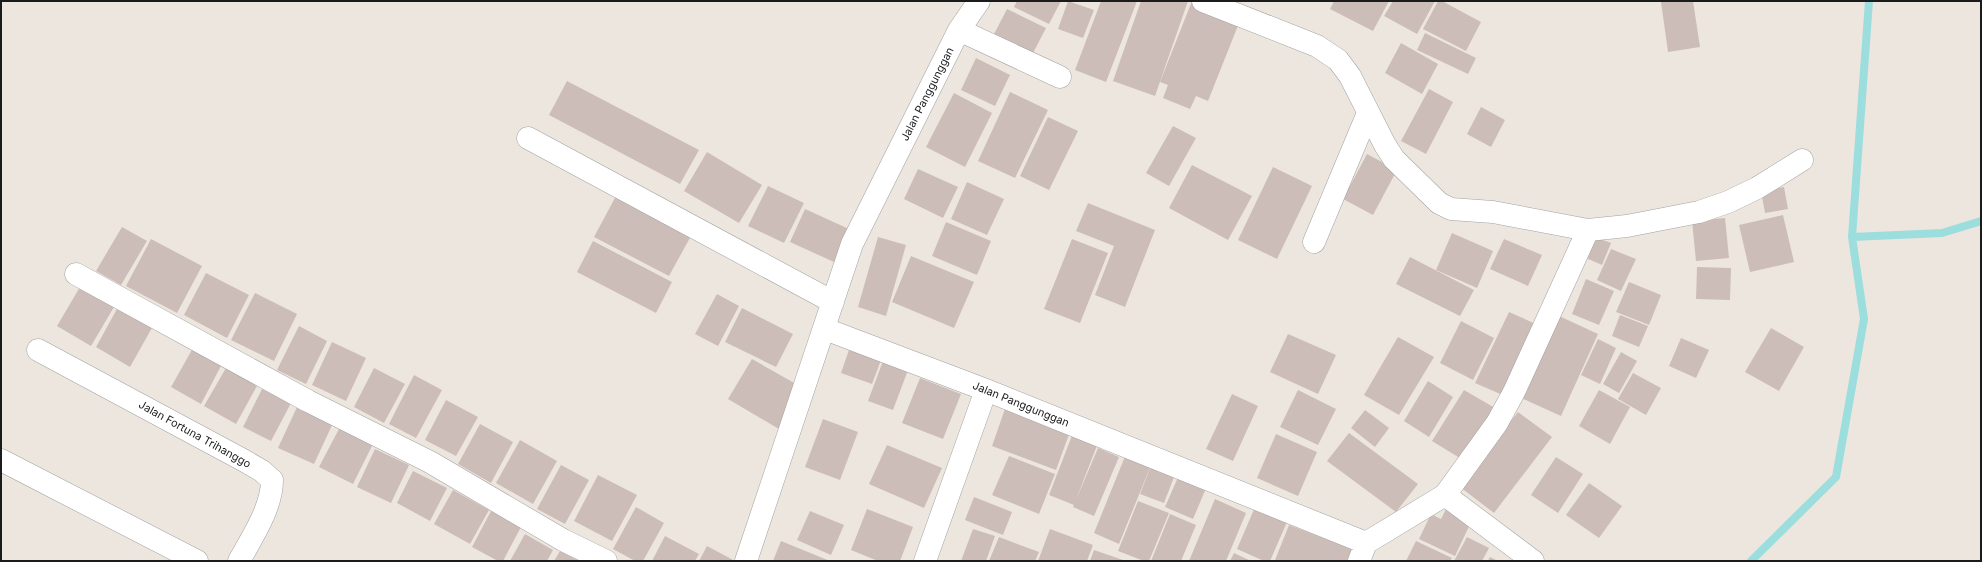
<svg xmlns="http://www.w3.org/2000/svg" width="1982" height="562" font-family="Inter,sans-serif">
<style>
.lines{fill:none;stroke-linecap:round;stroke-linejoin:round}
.stream{stroke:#9cddde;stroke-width:8}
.building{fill:#cdbdb8}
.minor-casing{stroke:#a2a2a2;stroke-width:23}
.minor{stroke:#fff;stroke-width:22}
.labels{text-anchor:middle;stroke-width:3;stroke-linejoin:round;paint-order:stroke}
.street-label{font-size:11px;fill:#1b1b1b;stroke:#fff}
</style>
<rect width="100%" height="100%" fill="#ede6df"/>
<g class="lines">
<!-- stream -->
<path class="stream" d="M 1869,1 L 1852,237 L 1942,233 L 1981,221
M 1751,561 L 1836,477 L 1864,319 L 1852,237"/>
</g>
<!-- building -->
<path class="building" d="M 1017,1 L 1061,1 L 1049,24 L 1014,7 Z
M 1068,1 L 1094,10 L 1083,38 L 1058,29 Z
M 1101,1 L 1137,1 L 1106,82 L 1075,70 Z
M 1141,1 L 1188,1 L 1155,96 L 1113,81 Z
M 1192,1 L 1199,1 L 1241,18 L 1208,101 L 1196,96 L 1190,109 L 1163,98 L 1168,85 L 1160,82 Z
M 1334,1 L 1389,1 L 1373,31 L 1330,9 Z
M 1393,1 L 1435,1 L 1417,34 L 1384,16 Z
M 1438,1 L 1442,1 L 1481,22 L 1466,51 L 1423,29 Z
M 1671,1 L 1693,1 L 1700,47 L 1668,52 L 1661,2 Z
M 1007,9 L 1046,28 L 1031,57 L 992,38 Z
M 1425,33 L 1476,58 L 1468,74 L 1417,50 Z
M 1401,43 L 1438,64 L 1422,94 L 1385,73 Z
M 976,58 L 1010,75 L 995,106 L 961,90 Z
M 567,81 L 699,150 L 680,184 L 549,115 Z
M 1429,89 L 1453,102 L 1426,154 L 1401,141 Z
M 1010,92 L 1048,110 L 1015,178 L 978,161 Z
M 954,93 L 992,113 L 965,167 L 926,147 Z
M 1481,107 L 1505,120 L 1491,147 L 1467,134 Z
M 1048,117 L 1078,131 L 1049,190 L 1020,176 Z
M 1173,126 L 1196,138 L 1169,186 L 1146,173 Z
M 707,152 L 762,185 L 739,223 L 684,191 Z
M 1367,154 L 1397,170 L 1373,215 L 1343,199 Z
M 1192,165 L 1252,196 L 1228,240 L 1169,208 Z
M 1273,167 L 1312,186 L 1277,259 L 1238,240 Z
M 918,169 L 958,187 L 943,218 L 904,199 Z
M 967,182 L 1004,199 L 987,235 L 951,219 Z
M 768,186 L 804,203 L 784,243 L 748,226 Z
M 1784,187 L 1788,209 L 1765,213 L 1761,191 Z
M 616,196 L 691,236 L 669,276 L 594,237 Z
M 1088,203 L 1155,230 L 1125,307 L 1095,295 L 1114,246 L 1076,231 Z
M 805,209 L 849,229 L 834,262 L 790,242 Z
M 1783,215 L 1794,262 L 1750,272 L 1739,225 Z
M 1725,218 L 1729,258 L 1696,261 L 1692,221 Z
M 946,222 L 991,241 L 977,275 L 932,256 Z
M 122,227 L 147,241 L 121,285 L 96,271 Z
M 1452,233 L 1493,251 L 1477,288 L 1436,270 Z
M 878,237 L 906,245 L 886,316 L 858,307 Z
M 1595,237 L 1611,243 L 1602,265 L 1586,258 Z
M 151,239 L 202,266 L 177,313 L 126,286 Z
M 1072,239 L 1108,253 L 1080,323 L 1044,309 Z
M 1504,239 L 1542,255 L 1528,286 L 1490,269 Z
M 593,241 L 672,282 L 656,313 L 577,272 Z
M 1611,249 L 1636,259 L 1621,291 L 1597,280 Z
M 911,256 L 974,282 L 954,328 L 892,302 Z
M 1410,257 L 1474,290 L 1460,316 L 1396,284 Z
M 1697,267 L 1731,268 L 1730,300 L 1696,299 Z
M 206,273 L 249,295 L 227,338 L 184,315 Z
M 1586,279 L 1614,291 L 1599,325 L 1572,314 Z
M 1629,282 L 1661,295 L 1649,325 L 1616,312 Z
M 80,287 L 114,307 L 91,346 L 57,326 Z
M 255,293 L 297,314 L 274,361 L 231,340 Z
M 717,294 L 739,306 L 718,346 L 695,334 Z
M 118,307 L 153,326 L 130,367 L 96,347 Z
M 742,308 L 793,334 L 776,367 L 725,342 Z
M 1509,312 L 1538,325 L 1505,396 L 1475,383 Z
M 1557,315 L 1598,334 L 1561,416 L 1519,397 Z
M 1620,315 L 1648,326 L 1639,347 L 1612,336 Z
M 1461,321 L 1494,338 L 1473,380 L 1440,363 Z
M 299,326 L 327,341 L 306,384 L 277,370 Z
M 1771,328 L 1804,347 L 1779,391 L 1745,372 Z
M 1288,334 L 1336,355 L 1318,394 L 1270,372 Z
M 1398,337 L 1434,357 L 1399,415 L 1364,395 Z
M 1681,338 L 1709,350 L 1696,378 L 1669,366 Z
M 1598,339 L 1616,348 L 1600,384 L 1581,375 Z
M 332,342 L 366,358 L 346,401 L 312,385 Z
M 851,344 L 883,355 L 872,384 L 841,373 Z
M 193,348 L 222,364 L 201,404 L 171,387 Z
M 1621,352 L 1637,361 L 1619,393 L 1603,384 Z
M 886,353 L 911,362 L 893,410 L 868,401 Z
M 752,359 L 803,388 L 779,429 L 728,399 Z
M 226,368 L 257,386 L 236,424 L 204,406 Z
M 374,368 L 405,384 L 384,423 L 354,407 Z
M 1633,373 L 1661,388 L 1646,415 L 1618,399 Z
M 414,375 L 442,390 L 416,438 L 389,424 Z
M 920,378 L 961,394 L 943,439 L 902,423 Z
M 1428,381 L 1453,397 L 1429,437 L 1404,421 Z
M 262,389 L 291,403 L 271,441 L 243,427 Z
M 1298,390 L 1336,409 L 1318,445 L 1280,427 Z
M 1464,390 L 1495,408 L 1463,460 L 1432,441 Z
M 1599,390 L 1630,407 L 1610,444 L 1579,426 Z
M 1232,394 L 1258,406 L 1233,461 L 1206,449 Z
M 446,400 L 478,417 L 456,456 L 425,440 Z
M 1006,406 L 1071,429 L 1056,470 L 992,446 Z
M 297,407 L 333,423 L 314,464 L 278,448 Z
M 1365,410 L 1389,428 L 1375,447 L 1351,428 Z
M 1518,412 L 1552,437 L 1494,513 L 1460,487 Z
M 823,419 L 858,432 L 840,480 L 805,467 Z
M 480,424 L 513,442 L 491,483 L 458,464 Z
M 340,427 L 373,444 L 353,484 L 319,467 Z
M 1073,433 L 1098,443 L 1074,505 L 1049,495 Z
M 1349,433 L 1418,484 L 1396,512 L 1327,461 Z
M 1276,434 L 1317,452 L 1298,496 L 1257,478 Z
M 520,440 L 557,461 L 533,504 L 496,483 Z
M 887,445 L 942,468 L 924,508 L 869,484 Z
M 1098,448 L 1119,457 L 1094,516 L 1073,507 Z
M 375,449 L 409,465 L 391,503 L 357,487 Z
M 1126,454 L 1151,465 L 1119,544 L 1094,533 Z
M 1009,456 L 1055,474 L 1039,514 L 992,495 Z
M 1556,457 L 1583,474 L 1558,513 L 1531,495 Z
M 1152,463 L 1176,472 L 1164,503 L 1140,494 Z
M 561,465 L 589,480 L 565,524 L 537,509 Z
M 413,471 L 447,488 L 430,521 L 397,503 Z
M 598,475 L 637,495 L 612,541 L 574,521 Z
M 1179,475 L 1207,486 L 1193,519 L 1165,507 Z
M 1589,483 L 1622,506 L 1599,538 L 1566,515 Z
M 453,490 L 489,510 L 470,544 L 434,524 Z
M 974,497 L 1012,512 L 1003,535 L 965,520 Z
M 1215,499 L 1246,513 L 1226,561 L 1189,561 Z
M 1138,501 L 1169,513 L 1149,561 L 1144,561 L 1118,551 Z
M 636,507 L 664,523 L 643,561 L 635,561 L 613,549 Z
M 1255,507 L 1287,522 L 1270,561 L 1264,561 L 1237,549 Z
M 1447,507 L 1472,520 L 1455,556 L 1419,539 L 1431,514 L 1441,519 Z
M 867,509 L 913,527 L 900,561 L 878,561 L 851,550 Z
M 491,511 L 521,527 L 503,561 L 498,561 L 472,547 Z
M 810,511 L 844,525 L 831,555 L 797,540 Z
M 1170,514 L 1196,525 L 1181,561 L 1151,561 Z
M 1289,525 L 1352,549 L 1347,561 L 1275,560 Z
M 973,529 L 995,536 L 986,561 L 961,561 Z
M 1050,529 L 1093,545 L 1087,561 L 1038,561 Z
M 525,534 L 553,550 L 547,561 L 510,561 Z
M 665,536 L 699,554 L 695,561 L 652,561 Z
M 999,537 L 1039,552 L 1035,561 L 989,561 Z
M 1467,537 L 1489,548 L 1482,561 L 1454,561 Z
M 781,541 L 830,561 L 773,561 Z
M 1416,541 L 1452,558 L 1450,561 L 1406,561 Z
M 707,546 L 735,561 L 699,561 Z
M 1094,550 L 1126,561 L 1090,561 Z
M 560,551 L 579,561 L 554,561 Z
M 1234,553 L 1251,561 L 1230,561 Z
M 1490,557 L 1498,561 L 1488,561 Z"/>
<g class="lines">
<!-- minor casing -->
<g class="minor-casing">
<path id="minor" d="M 1203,1 L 1317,46 L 1338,60 L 1350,76 L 1385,145 L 1394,159 L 1439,203 L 1451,209 L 1493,212 L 1588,230 L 1627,226 L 1699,212 L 1728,202 L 1757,188 L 1802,160
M 959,30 L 1060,77
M 528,138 L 833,302
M 1314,242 L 1368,113
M 76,274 L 308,401 L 430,462 L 563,540 L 606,561
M 825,329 L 986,390 L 1366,543 L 1445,495 L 1533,561
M 38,350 L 243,460 L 262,471 L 272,480 C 272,508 252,537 239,561
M 1,460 L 197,561
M 1445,495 L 1497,423 L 1514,392 L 1588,230
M 746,561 L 852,244 L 959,30 L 979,1
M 925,561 L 986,390
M 1359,561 L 1366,543"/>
</g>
<!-- minor -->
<use href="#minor" class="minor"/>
</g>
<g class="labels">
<!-- street labels -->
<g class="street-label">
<text transform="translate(927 94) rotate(-63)" y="4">Jalan Panggunggan</text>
<text transform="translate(1021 404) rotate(22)" y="4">Jalan Panggunggan</text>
<text transform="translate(195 434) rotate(29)" y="4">Jalan Fortuna Trihanggo</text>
</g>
</g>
<!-- border -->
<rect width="1982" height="562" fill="none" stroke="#1b1b1b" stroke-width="4"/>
</svg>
